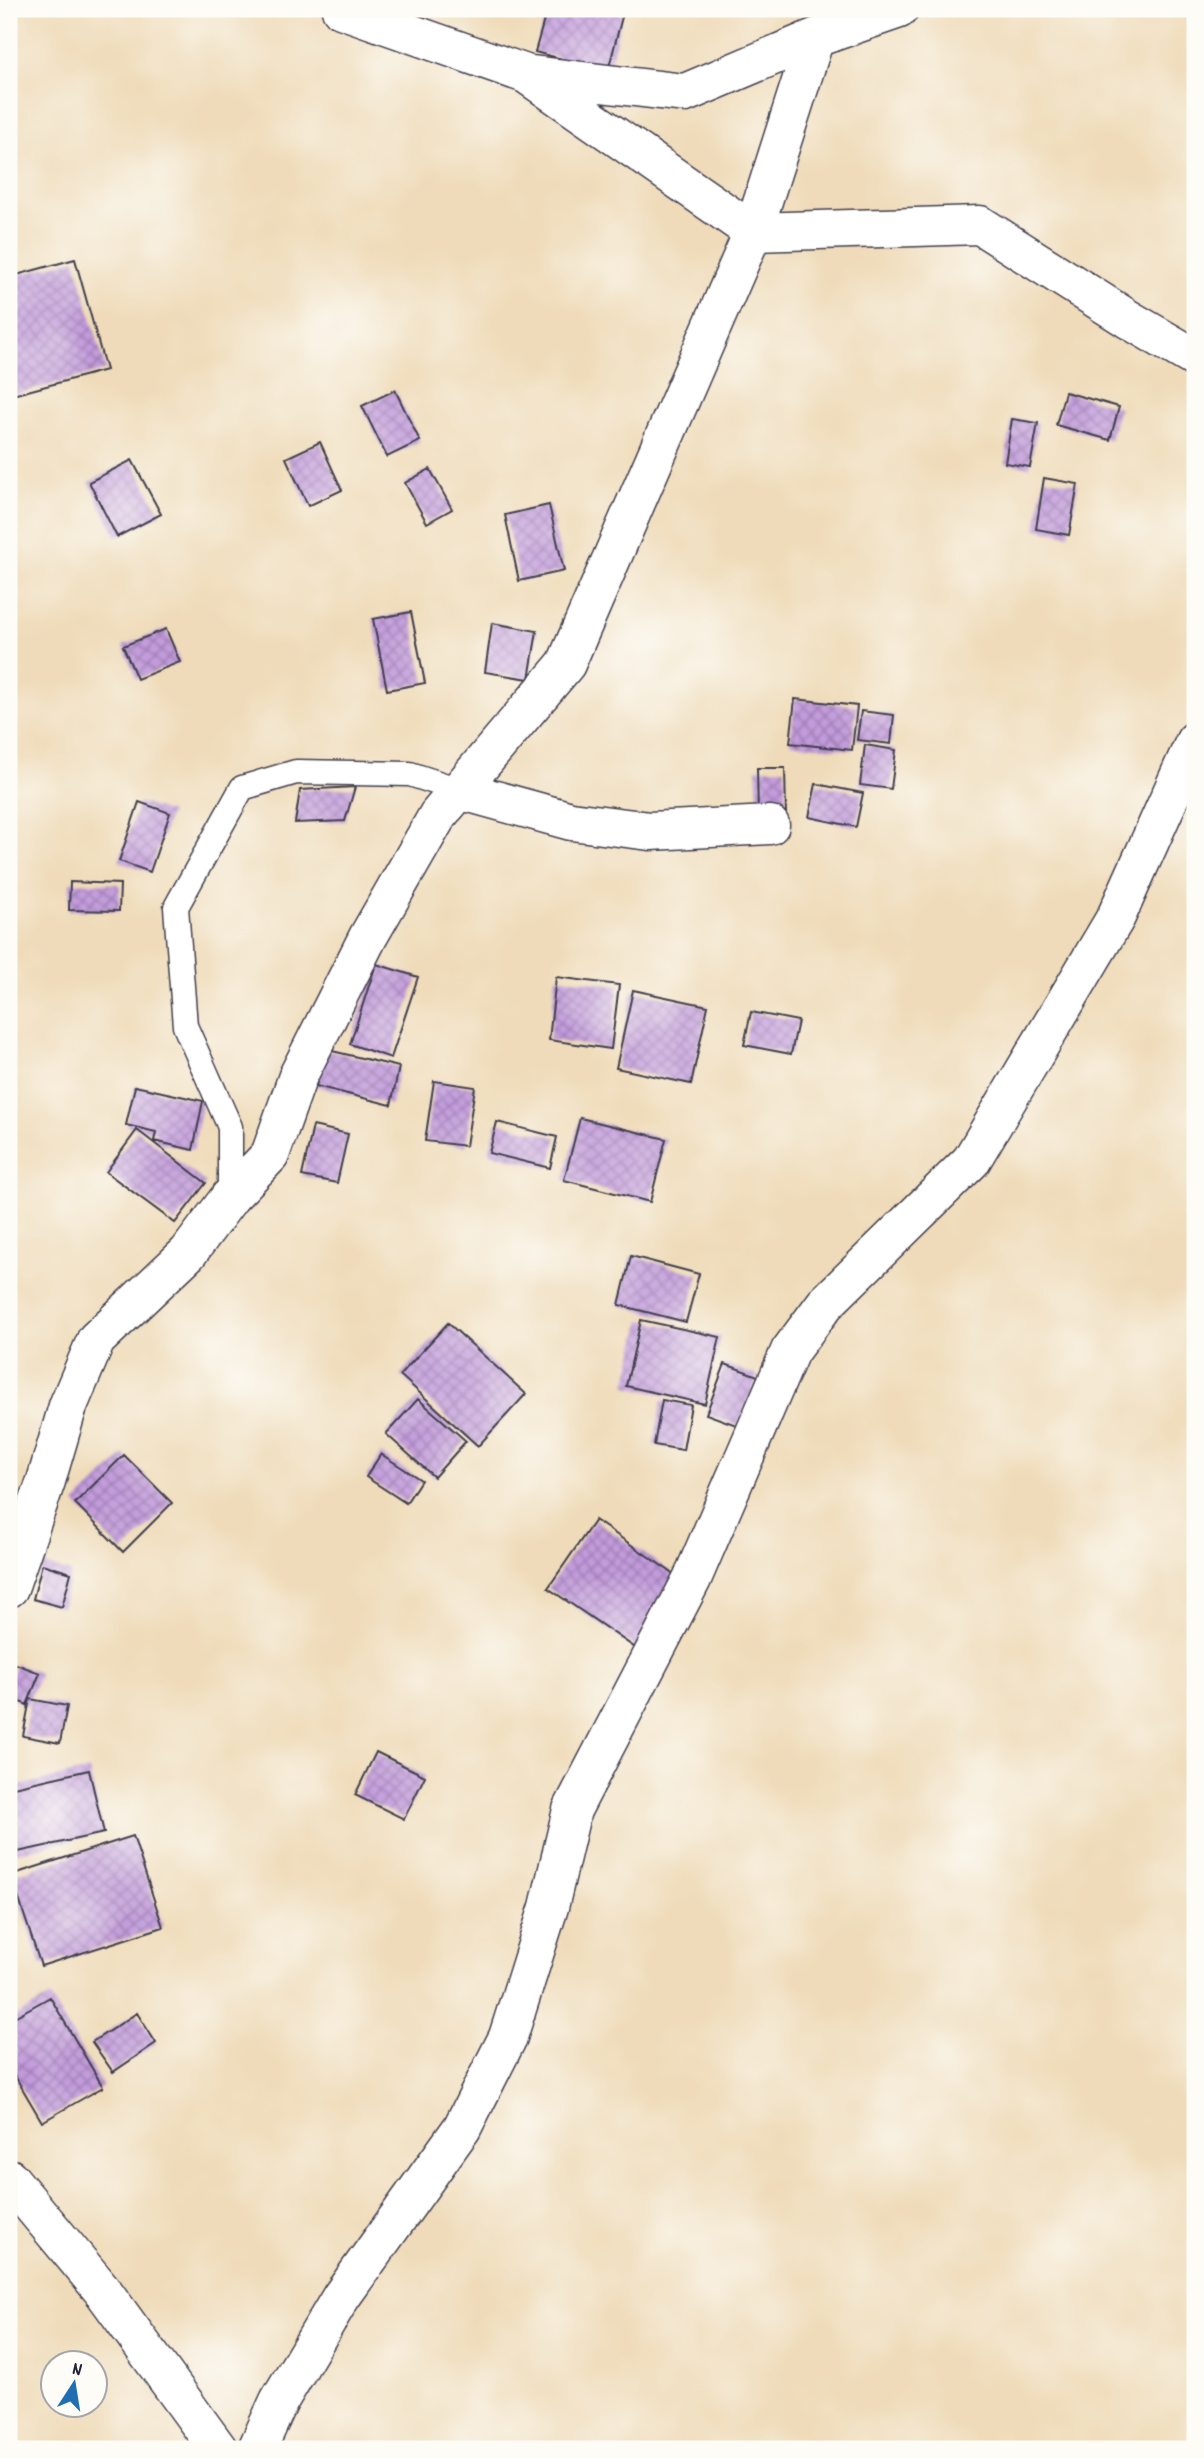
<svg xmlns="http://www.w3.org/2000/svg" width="1204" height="2458" font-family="Dekko,sans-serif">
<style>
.building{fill:url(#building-cross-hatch)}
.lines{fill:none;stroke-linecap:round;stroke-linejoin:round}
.service-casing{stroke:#413e4e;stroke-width:27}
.minor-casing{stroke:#413e4e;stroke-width:41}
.service{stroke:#fff;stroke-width:24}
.minor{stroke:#fff;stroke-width:38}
</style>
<defs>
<pattern id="building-cross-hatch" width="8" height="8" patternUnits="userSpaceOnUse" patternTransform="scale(1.75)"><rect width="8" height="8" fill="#c29bdb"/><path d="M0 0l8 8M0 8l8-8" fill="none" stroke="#9d7eb3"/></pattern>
</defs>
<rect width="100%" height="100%" fill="#fdfcf7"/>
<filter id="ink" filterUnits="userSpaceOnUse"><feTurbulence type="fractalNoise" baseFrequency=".0143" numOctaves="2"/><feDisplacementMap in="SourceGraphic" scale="14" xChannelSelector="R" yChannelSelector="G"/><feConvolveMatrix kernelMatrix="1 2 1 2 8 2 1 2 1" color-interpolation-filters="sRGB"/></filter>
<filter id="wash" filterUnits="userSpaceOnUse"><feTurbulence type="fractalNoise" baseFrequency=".00686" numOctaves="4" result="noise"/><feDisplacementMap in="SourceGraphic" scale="28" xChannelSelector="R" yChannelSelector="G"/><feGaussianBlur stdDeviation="1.57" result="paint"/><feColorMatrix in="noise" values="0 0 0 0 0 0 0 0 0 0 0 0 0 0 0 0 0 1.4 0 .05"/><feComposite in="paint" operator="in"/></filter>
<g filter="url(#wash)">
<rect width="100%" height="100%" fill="#efdbb9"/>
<g id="blocks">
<!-- building -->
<path class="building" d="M 547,9 L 624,9 L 608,71 L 535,52 Z
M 75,259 L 106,370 L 9,396 L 9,277 Z
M 395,390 L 420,441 L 387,457 L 362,406 Z
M 1065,392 L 1119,407 L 1110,440 L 1056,425 Z
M 1012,419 L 1038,423 L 1030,467 L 1005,463 Z
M 320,442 L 342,490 L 308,506 L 286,458 Z
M 132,460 L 161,514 L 117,537 L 89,482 Z
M 430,469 L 452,509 L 427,523 L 405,483 Z
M 1044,478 L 1078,484 L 1069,535 L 1036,529 Z
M 549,505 L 564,571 L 519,581 L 505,515 Z
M 411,612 L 425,683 L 387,690 L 373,619 Z
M 492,623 L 537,631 L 529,679 L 485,672 Z
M 166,629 L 180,662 L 137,679 L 123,646 Z
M 795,699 L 857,706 L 852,750 L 790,743 Z
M 861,711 L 894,715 L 891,744 L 857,740 Z
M 865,745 L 896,750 L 891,789 L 860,785 Z
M 757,768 L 785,768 L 786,814 L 758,815 Z
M 816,784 L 863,793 L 856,827 L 809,817 Z
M 355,787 L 345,821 L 295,823 L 300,790 Z
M 139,802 L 170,813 L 150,872 L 119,861 Z
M 70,882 L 120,884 L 119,911 L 69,910 Z
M 376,964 L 418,977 L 391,1058 L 350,1044 Z
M 556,977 L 619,985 L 611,1049 L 549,1040 Z
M 633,990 L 708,1006 L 691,1084 L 616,1068 Z
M 751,1012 L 798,1021 L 791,1054 L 744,1045 Z
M 324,1049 L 399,1067 L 391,1105 L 316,1086 Z
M 434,1081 L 475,1087 L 466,1146 L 425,1141 Z
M 135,1086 L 203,1101 L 193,1150 L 154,1141 L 156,1132 L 126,1125 Z
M 580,1118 L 666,1139 L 650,1202 L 564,1180 Z
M 497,1122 L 557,1137 L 550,1168 L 489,1153 Z
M 313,1126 L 348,1134 L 337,1183 L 302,1176 Z
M 137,1130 L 206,1183 L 175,1223 L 106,1172 Z
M 631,1256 L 699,1274 L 686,1322 L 619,1305 Z
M 641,1320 L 720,1337 L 705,1404 L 626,1386 Z
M 448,1323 L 526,1394 L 478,1446 L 400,1375 Z
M 725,1364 L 758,1376 L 739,1426 L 706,1414 Z
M 418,1399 L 466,1441 L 434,1477 L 386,1434 Z
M 662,1400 L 691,1405 L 683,1450 L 654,1445 Z
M 381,1454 L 421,1480 L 406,1503 L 366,1477 Z
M 124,1455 L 172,1503 L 123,1552 L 75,1503 Z
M 595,1520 L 684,1581 L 637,1649 L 548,1588 Z
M 42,1564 L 71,1573 L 62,1607 L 33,1599 Z
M 16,1664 L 40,1673 L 27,1705 L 9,1697 L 9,1681 Z
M 30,1699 L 67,1706 L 60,1743 L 23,1736 Z
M 376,1752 L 425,1776 L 404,1819 L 355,1795 Z
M 89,1770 L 104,1833 L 9,1854 L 9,1788 Z
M 133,1836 L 163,1927 L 41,1966 L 11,1875 Z
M 50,1997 L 103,2087 L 42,2122 L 9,2066 L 9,2020 Z
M 137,2013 L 156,2043 L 113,2072 L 92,2042 Z"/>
</g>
</g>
<g filter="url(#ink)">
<use href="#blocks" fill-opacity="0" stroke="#413e4e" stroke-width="2"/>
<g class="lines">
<!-- service casing -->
<g class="service-casing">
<path id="service" d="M 230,1197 L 230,1127 L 185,1026 L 176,907 L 242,788 L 296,772 L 410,774 L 459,790"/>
</g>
<!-- minor casing -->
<g class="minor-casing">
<path id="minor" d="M 341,9 L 526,74 L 753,232 L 980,225 L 1128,319 L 1195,358
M 532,75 L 685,93 L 815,38 L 899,9
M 446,806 L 566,664 L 753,232 L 815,38
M 9,1588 L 46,1481 L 68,1406 L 96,1340 L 188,1253 L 230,1197 L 270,1155 L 298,1076 L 368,937 L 438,815 L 459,790 L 571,821 L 650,831 L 770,825
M 9,2178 L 103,2291 L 218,2449
M 257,2449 L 279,2401 L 341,2297 L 462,2128 L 508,2037 L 549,1907 L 572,1810 L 692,1579 L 790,1351 L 825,1304 L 971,1161 L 1116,917 L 1195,741"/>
</g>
<!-- service -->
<use href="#service" class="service"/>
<!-- minor -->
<use href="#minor" class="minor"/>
</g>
</g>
<!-- margin -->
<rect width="1204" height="2458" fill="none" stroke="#fdfcf7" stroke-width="35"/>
<!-- north arrow -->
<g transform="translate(74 2384) rotate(12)"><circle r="33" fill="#fdfcf7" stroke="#a5a5ac" stroke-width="2"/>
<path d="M0-5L12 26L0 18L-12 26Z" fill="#1f6fb2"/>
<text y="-10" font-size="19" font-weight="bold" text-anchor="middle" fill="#22223b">N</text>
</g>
</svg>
